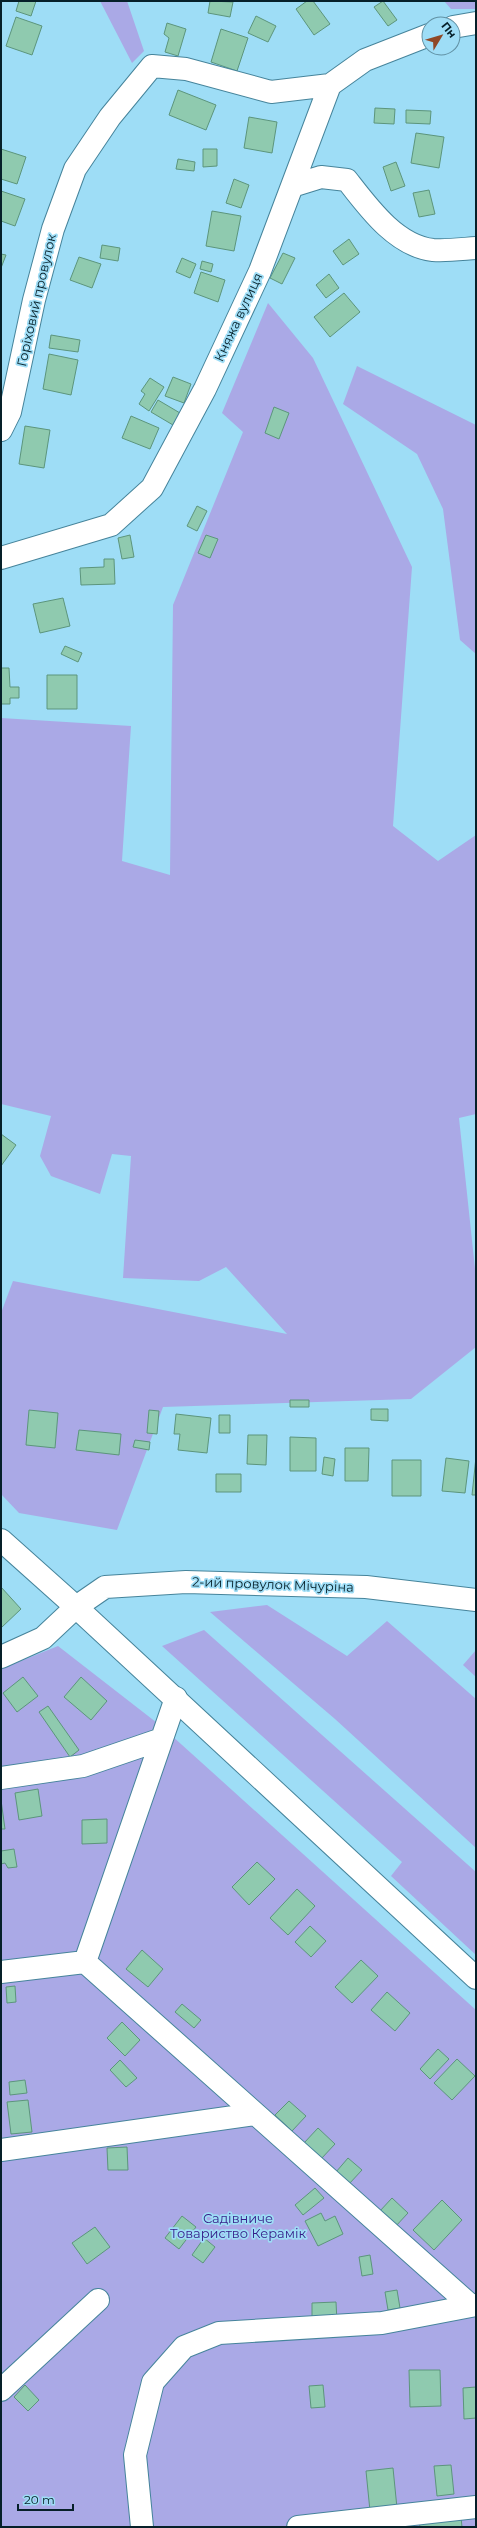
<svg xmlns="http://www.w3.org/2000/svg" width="477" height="2528" font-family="Montserrat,sans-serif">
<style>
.green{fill:#aaa9e6}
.building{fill:#8fcaaf;stroke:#5c957c}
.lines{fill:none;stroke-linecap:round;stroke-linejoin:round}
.minor-casing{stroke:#46849b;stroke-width:24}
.major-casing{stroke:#46849b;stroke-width:24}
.minor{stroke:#fff;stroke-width:22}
.major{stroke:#fff;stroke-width:22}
.labels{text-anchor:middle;stroke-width:3.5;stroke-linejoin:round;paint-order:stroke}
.street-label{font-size:13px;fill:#062029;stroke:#9eddf6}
.park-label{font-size:13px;fill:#341a86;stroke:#9eddf6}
</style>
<rect width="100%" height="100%" fill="#9eddf6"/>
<!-- green -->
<path class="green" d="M 100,1 L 127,1 L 144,51 L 132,63 Z
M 444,1 L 476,1 L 476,9 L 451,9 Z
M 268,303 L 313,358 L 412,567 L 393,826 L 438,861 L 476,835 L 476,1114 L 459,1118 L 476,1278 L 476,1347 L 411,1399 L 163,1407 L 117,1530 L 19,1513 L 1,1494 L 1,1313 L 13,1281 L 287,1334 L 226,1267 L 199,1281 L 123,1278 L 131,1156 L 112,1154 L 100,1194 L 51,1176 L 40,1156 L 51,1116 L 1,1104 L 1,718 L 131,726 L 122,861 L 170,875 L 173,605 L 243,432 L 222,413 Z
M 357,366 L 476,425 L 476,654 L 460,640 L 443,509 L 417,454 L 343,404 Z
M 267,1605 L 347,1656 L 387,1621 L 476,1699 L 476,1848 L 335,1719 L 210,1612 Z
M 204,1630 L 476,1872 L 476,1955 L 391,1876 L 402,1862 L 162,1646 Z
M 58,1646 L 161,1726 L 476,2010 L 476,2527 L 1,2527 L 1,1669 Z
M 476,1650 L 476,1677 L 463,1665 Z"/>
<!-- building -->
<path class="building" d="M 19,1 L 36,1 L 31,16 L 16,11 Z
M 210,1 L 233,2 L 230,17 L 208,13 Z
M 307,1 L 313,1 L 330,24 L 314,35 L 296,9 Z
M 383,1 L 397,20 L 388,26 L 374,7 Z
M 256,16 L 276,26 L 268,42 L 248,33 Z
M 16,17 L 42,26 L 32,55 L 6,46 Z
M 167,23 L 186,29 L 178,56 L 165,52 L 169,38 L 164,34 Z
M 221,29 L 248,38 L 237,71 L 211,62 Z
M 178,90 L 216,105 L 206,130 L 169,115 Z
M 375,108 L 395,109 L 394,124 L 374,123 Z
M 406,110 L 431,111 L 430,124 L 406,123 Z
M 249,117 L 277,122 L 272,153 L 244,148 Z
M 416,133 L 444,137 L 439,168 L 411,163 Z
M 1,149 L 26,157 L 17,184 L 1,179 Z
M 203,149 L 217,149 L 217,166 L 203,167 Z
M 178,159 L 195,162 L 194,171 L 176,169 Z
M 396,162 L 405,186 L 391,191 L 383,167 Z
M 234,179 L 249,185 L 241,208 L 226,203 Z
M 429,190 L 435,214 L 419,217 L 413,193 Z
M 1,191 L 25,199 L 15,226 L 1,221 Z
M 212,211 L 241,216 L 234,251 L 206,246 Z
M 349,239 L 359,254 L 343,265 L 333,251 Z
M 102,245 L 120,248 L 118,261 L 100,258 Z
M 283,253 L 295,258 L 282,284 L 270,278 Z
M 1,254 L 6,255 L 1,268 Z
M 79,257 L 101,264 L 92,288 L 70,280 Z
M 182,258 L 196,264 L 190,278 L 176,272 Z
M 202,261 L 213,264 L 211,272 L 200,269 Z
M 201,272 L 225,280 L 218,302 L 194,293 Z
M 329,274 L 339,288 L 326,298 L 316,285 Z
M 344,293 L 360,312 L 330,337 L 314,317 Z
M 51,335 L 80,340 L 78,352 L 49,348 Z
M 49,354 L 78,360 L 71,395 L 43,389 Z
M 173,377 L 191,384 L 184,403 L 165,396 Z
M 150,378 L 164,387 L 149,411 L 139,404 L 145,394 L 141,391 Z
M 158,400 L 180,413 L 173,425 L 151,412 Z
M 274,407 L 289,413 L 279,439 L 265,433 Z
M 131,416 L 159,428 L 150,449 L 122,438 Z
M 25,426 L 50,430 L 44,468 L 19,464 Z
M 197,506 L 207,511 L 197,531 L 187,526 Z
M 130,535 L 134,557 L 122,559 L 118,538 Z
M 206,535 L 218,539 L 210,558 L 198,553 Z
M 104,559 L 114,559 L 115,584 L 81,585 L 80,568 L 104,567 Z
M 63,598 L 70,626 L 40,633 L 33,604 Z
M 65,646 L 82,653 L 78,662 L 61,654 Z
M 1,668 L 9,668 L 10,687 L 19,687 L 19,698 L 10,698 L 10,704 L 1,704 Z
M 47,675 L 77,675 L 77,709 L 47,709 Z
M 1,1134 L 16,1145 L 1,1166 Z
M 290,1400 L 309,1400 L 309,1407 L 290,1407 Z
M 371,1409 L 388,1409 L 388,1421 L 371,1420 Z
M 29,1410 L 58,1413 L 55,1448 L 26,1445 Z
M 149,1410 L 159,1411 L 157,1434 L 147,1433 Z
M 176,1414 L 211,1418 L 207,1453 L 178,1450 L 180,1434 L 174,1434 Z
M 219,1415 L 230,1415 L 230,1433 L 219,1433 Z
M 79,1430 L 121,1434 L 119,1455 L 76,1450 Z
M 248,1435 L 267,1435 L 266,1465 L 247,1464 Z
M 290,1437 L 316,1438 L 316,1471 L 290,1471 Z
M 135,1440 L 150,1442 L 149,1450 L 133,1447 Z
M 345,1448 L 369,1448 L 368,1481 L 345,1481 Z
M 324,1457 L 335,1459 L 333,1476 L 322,1474 Z
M 476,1457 L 476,1495 L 472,1495 Z
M 446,1458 L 469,1461 L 465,1493 L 442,1491 Z
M 392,1460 L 421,1460 L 421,1496 L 392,1496 Z
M 216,1474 L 241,1474 L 241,1492 L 216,1492 Z
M 1,1587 L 21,1609 L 2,1627 L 1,1626 Z
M 23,1677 L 38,1696 L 17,1712 L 3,1693 Z
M 81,1677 L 107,1701 L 91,1720 L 64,1697 Z
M 48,1706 L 79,1750 L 70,1757 L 39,1712 Z
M 38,1789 L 42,1816 L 19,1820 L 15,1793 Z
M 1,1800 L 5,1829 L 1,1829 Z
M 107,1819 L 107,1843 L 82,1844 L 82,1820 Z
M 14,1849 L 17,1867 L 8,1868 L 5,1863 L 1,1864 L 1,1851 Z
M 257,1862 L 275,1879 L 249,1905 L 232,1887 Z
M 297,1889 L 315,1906 L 288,1935 L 270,1918 Z
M 310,1926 L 326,1941 L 311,1957 L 295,1942 Z
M 142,1950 L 163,1969 L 148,1987 L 126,1969 Z
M 361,1960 L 378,1976 L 352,2003 L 335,1987 Z
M 15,1986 L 16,2002 L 7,2003 L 6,1987 Z
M 387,1992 L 410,2013 L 395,2031 L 371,2010 Z
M 182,2004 L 201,2020 L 194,2028 L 175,2012 Z
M 122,2022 L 140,2040 L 125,2056 L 107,2038 Z
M 438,2049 L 449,2059 L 430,2079 L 420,2069 Z
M 457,2059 L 475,2076 L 452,2100 L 434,2083 Z
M 120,2060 L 137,2078 L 126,2087 L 110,2070 Z
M 25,2080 L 27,2093 L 10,2095 L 9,2082 Z
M 28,2100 L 32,2132 L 11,2134 L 7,2102 Z
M 289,2101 L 306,2116 L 292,2131 L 275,2115 Z
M 318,2128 L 335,2144 L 321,2159 L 304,2143 Z
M 127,2147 L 128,2170 L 108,2170 L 107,2148 Z
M 348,2158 L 362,2170 L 349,2184 L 336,2172 Z
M 315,2188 L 324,2198 L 303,2215 L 295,2205 Z
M 392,2198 L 408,2213 L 395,2227 L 379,2212 Z
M 442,2200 L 462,2220 L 434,2250 L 413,2230 Z
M 321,2213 L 325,2221 L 335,2216 L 343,2234 L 318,2246 L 305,2221 Z
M 182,2216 L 196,2227 L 179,2249 L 165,2238 Z
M 95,2227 L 110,2247 L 87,2264 L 72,2243 Z
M 204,2238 L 215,2247 L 203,2263 L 192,2255 Z
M 370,2255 L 373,2274 L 362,2276 L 359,2257 Z
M 397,2290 L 400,2308 L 388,2310 L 385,2292 Z
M 336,2302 L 337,2322 L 312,2323 L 312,2303 Z
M 409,2370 L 440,2370 L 441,2406 L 410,2407 Z
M 25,2385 L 39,2400 L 28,2411 L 14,2397 Z
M 323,2385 L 325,2407 L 311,2408 L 309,2386 Z
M 476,2387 L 476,2418 L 464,2419 L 463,2388 Z
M 451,2465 L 454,2494 L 437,2496 L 434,2466 Z
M 393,2468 L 397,2508 L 370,2511 L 366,2471 Z
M 461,2517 L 462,2527 L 420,2527 L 419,2521 Z"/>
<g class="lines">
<!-- minor casing -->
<g class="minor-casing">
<path id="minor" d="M 453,27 L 476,23
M 292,186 L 321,177 L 347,180 C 368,207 396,246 433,250 C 447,251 462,249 476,248
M 1,430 L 10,412 L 34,300 L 53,229 L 75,169 L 110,117 L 152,66 L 186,69 L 271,92 L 330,85
M 1,558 L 111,525 L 152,488 L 205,389 L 260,271 L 330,85 L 365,60 L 429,35
M 1,1657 L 43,1638 L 76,1607 L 105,1587 L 186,1582 L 366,1587 L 476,1600
M 176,1698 L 85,1962 L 469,2304
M 1,1778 L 83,1766 L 162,1739
M 1,1972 L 85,1962
M 1,2150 L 255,2114
M 1,2390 L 98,2300
M 142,2527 L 135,2455 L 153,2382 L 184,2347 L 219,2333 L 382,2323 L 476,2305
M 298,2527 L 476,2507"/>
</g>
<!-- major casing -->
<g class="major-casing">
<path id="major" d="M 1,1540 L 76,1607 L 476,1978"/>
</g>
<!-- minor -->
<use href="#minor" class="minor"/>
<!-- major -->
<use href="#major" class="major"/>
</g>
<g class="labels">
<!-- street labels -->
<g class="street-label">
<text transform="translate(36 300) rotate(-77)" y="5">Горіховий провулок</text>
<text transform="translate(238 317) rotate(-65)" y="5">Княжа вулиця</text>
<text transform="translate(273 1584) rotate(2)" y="5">2-ий провулок Мічуріна</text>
</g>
<!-- park labels -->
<g class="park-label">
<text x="238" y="2223">Садівниче<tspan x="238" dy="15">Товариство Керамік</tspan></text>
</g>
</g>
<!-- border -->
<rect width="477" height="2528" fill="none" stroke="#062029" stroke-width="4"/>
<!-- north arrow -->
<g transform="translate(441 36) rotate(52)"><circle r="19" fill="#9eddf6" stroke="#6191a4"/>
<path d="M0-3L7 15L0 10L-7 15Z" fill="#904826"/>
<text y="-6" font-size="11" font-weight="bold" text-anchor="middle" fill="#062029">Пн</text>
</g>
<!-- scale -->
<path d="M18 2504v6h55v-6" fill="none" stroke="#062029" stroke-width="2"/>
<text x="24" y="2504" font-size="12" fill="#062029" stroke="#9eddf6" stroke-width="3" paint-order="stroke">20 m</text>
</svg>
